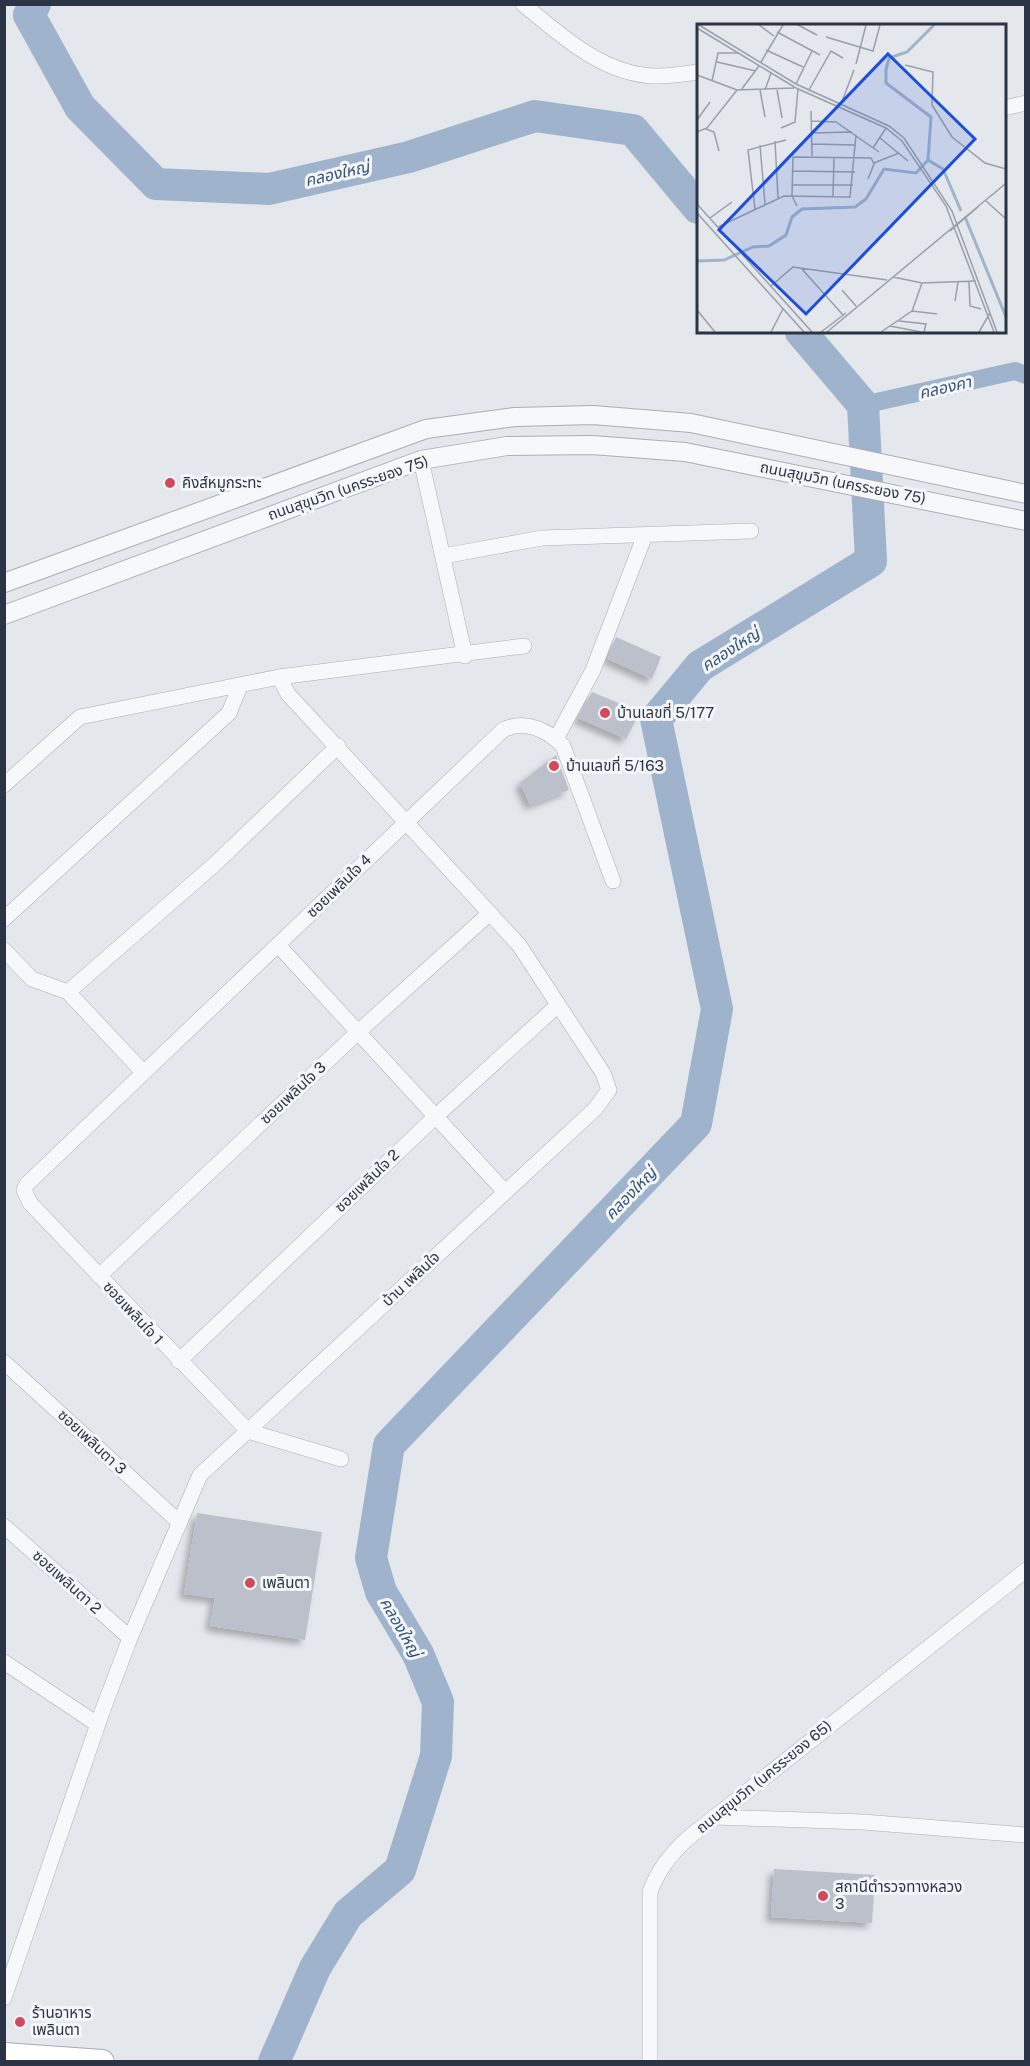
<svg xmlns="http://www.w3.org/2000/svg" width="1030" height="2066" font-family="'Public Sans','Noto Sans Thai',sans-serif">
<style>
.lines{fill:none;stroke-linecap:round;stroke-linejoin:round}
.canal{stroke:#9fb4cc;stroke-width:18}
.river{stroke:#9fb4cc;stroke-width:32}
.building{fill:#bbc0ca;filter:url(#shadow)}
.minor-casing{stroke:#a9aeb7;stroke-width:16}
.tertiary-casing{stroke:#a9aeb7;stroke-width:20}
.primary-casing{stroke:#a3abb8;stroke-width:26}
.minor{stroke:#f7f8fa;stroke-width:15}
.tertiary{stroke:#f7f8fa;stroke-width:18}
.primary{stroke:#fff;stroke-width:24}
.poi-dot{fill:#d1495b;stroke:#f4f6f9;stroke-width:2}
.labels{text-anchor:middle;stroke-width:6;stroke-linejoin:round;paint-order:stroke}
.poi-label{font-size:15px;fill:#2b3445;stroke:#f4f6f9;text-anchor:start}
.street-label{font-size:15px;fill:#2b3445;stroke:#f4f6f9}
.water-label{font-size:16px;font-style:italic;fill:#34527a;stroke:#f4f6f9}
.inset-river{fill:none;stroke:#9fb4cc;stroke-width:3}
.inset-road{fill:none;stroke:#9a9fa9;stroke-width:1.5}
.view{fill:#1d4ed8;fill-opacity:0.15;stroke:#1d4ed8;stroke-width:3}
.inset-edge{fill:none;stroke:#2b3445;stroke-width:3}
</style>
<defs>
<filter id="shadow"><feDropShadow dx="-5" dy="5" stdDeviation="3" flood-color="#0004"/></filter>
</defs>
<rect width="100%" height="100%" fill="#e4e7ec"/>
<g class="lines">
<!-- canal -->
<path class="canal" d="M 863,405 L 1015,371 L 1026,375"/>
<!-- river -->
<path class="river" d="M 35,4 L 29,15 L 80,107 L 156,184 L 269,189 L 409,157 L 535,116 L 633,130 L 698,208
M 274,2062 L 315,1968 L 348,1914 L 400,1870 L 436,1756 L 438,1702 L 418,1654 L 381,1592 L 371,1558 L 389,1445 L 696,1124 L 717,1009 L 656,719 L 700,666 L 871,561 L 863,405 L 801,332"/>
</g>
<!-- building -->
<path class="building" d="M 616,637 L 661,657 L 652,679 L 608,659 Z
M 592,692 L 640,712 L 626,739 L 578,718 Z
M 556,755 L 569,790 L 530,805 L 520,783 Z
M 197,1513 L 322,1532 L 305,1640 L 210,1626 L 215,1598 L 184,1594 Z
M 774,1869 L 875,1875 L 872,1923 L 771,1917 Z"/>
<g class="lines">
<!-- minor casing -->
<g class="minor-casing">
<path id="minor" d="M 523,4 C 560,35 605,76 657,76 C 670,76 685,74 698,72
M 1004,108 L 1026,103
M 421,460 L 465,656
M 443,556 L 542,538 L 751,531
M 556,739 L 593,670 L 645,535
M 4,785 L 80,717 L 279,677 L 524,646
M 4,919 L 229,713 L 240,686
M 278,945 L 505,1192
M 4,950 L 32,979 L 68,992 L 143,1072
M 68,992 L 215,864 L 338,746
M 99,1276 L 357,1033 L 490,913
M 179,1361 L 435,1117 L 558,1005
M 4,1362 L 179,1522
M 341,1459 L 248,1431 L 30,1203 L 24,1190 L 27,1184 L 503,730 C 524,719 548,730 563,746 L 613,881
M 4,1526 L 130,1638
M 4,1662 L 97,1724
M 714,1817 L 863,1822 L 1026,1835
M 4,1998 L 102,1712 L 130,1638 L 200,1475 L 595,1109 L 609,1090 L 603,1073 L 519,945 L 288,694 L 279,677
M 650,2062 L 650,1892 C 658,1870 670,1855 687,1839 L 1026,1570"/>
</g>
<!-- tertiary casing -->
<g class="tertiary-casing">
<path id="tertiary" d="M 4,583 L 426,429 L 515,417 L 593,415 L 691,423 L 1026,494
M 4,615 L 421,460 L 507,446 L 592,445 L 685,452 L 1026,521"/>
</g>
<!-- primary casing -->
<g class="primary-casing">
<path id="primary" d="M 4,2055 L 102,2062"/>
</g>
<!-- minor -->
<use href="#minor" class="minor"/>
<!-- tertiary -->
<use href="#tertiary" class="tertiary"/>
<!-- primary -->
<use href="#primary" class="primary"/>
</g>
<!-- markers -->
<g class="poi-dot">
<circle cx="170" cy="483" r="6"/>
<circle cx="605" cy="713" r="6"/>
<circle cx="554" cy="766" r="6"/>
<circle cx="250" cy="1583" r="6"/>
<circle cx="823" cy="1896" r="6"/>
<circle cx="20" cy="2022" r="6"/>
</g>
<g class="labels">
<!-- poi labels -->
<g class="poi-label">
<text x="182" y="488">คิงส์หมูกระทะ</text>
<text x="617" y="718">บ้านเลขที่ 5/177</text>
<text x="566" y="771">บ้านเลขที่ 5/163</text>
<text x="262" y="1588">เพลินตา</text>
<text x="835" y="1892">สถานีตำรวจทางหลวง<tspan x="835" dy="17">3</tspan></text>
<text x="32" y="2018">ร้านอาหาร<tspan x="32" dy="17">เพลินตา</tspan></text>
</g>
<!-- street labels -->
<g class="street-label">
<text transform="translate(843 483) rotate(11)" y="5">ถนนสุขุมวิท (นครระยอง 75)</text>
<text transform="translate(348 488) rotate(-19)" y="5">ถนนสุขุมวิท (นครระยอง 75)</text>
<text transform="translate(339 886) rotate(-44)" y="5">ซอยเพลินใจ 4</text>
<text transform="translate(293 1093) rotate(-43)" y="5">ซอยเพลินใจ 3</text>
<text transform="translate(367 1181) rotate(-44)" y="5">ซอยเพลินใจ 2</text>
<text transform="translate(411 1279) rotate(-43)" y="5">บ้าน เพลินใจ</text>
<text transform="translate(133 1313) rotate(47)" y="5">ซอยเพลินใจ 1</text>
<text transform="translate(92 1442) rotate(43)" y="5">ซอยเพลินตา 3</text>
<text transform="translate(67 1582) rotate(42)" y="5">ซอยเพลินตา 2</text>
<text transform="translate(764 1777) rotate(-39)" y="5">ถนนสุขุมวิท (นครระยอง 65)</text>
</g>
<!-- water labels -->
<g class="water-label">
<text transform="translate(337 173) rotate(-13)" y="6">คลองใหญ่</text>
<text transform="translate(945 387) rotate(-13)" y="6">คลองคา</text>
<text transform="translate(730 649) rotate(-33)" y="6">คลองใหญ่</text>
<text transform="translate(630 1193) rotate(-46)" y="6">คลองใหญ่</text>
<text transform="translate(401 1627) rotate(60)" y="6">คลองใหญ่</text>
</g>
</g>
<!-- overview -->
<g transform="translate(697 24)">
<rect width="309" height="309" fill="#e4e7ec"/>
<path class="inset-river" d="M 231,136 L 246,145 L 264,187M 268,193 L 309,293M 0,237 L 27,236 L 56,223 L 72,222 L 89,211 L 95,193 L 105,185 L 158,183 L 169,175 L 187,145 L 219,149 L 231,136 L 234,93 L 189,59 L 189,46 L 192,34 L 210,28 L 237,1"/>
<path class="inset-road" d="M 2,1 L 99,60 L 192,102 L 207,114 L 255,187 L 300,308M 62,1 L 77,12M 101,1 L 120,11M 0,4 L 99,64 L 189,104 L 205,117 L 249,182 L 297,308M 80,8 L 123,31M 129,13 L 176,27 L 183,1M 69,26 L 106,43M 20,38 L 59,47M 64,38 L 86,1M 159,40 L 169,1M 208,41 L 236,48 L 235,81 L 255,113 L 288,139 L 309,145M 0,51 L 40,66 L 97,64M 15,57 L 21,29 L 42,29M 99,60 L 115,27M 44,66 L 62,42M 63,66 L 68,93M 68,66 L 74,49M 80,66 L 85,94M 112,66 L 134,27 L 146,34M 144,80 L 157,46M 114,87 L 115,132M 0,96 L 13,78M 114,97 L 139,98 L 182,128M 84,104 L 98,98 L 101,65M 9,105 L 17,108 L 22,127M 0,108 L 10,104 L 40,66M 114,109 L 155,108M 183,114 L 211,137M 78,117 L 81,174M 115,120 L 158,121M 63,121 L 68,180M 176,124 L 189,104M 177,139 L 202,129M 95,147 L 158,148M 95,161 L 156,161M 294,172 L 309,159M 136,173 L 137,133M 288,176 L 309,195M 0,180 L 115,308M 100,182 L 95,172 L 96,133 L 174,134 L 177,140 L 171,155M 58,185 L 51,126 L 89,116M 0,189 L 107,308M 13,194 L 35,178M 21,203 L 87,172 L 153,173 L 159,111M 253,207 L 281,183M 104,244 L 146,291M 196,253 L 225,259 L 279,257M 272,258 L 273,282 L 284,285M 74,262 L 96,243 L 190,256M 145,266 L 159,282M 258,277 L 261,258M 0,286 L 18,308M 215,287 L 240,290M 202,297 L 229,300 L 227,308M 193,302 L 224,308M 74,308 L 86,285M 124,308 L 149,289M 130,308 L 296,170M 184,308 L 215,287 L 225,259M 282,308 L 293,289"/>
<path class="view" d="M 191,30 L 278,115 L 109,290 L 22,206 Z"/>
<rect width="309" height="309" class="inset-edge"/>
</g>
<!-- border -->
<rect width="1030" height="2066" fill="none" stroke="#2b3445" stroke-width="12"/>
</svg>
